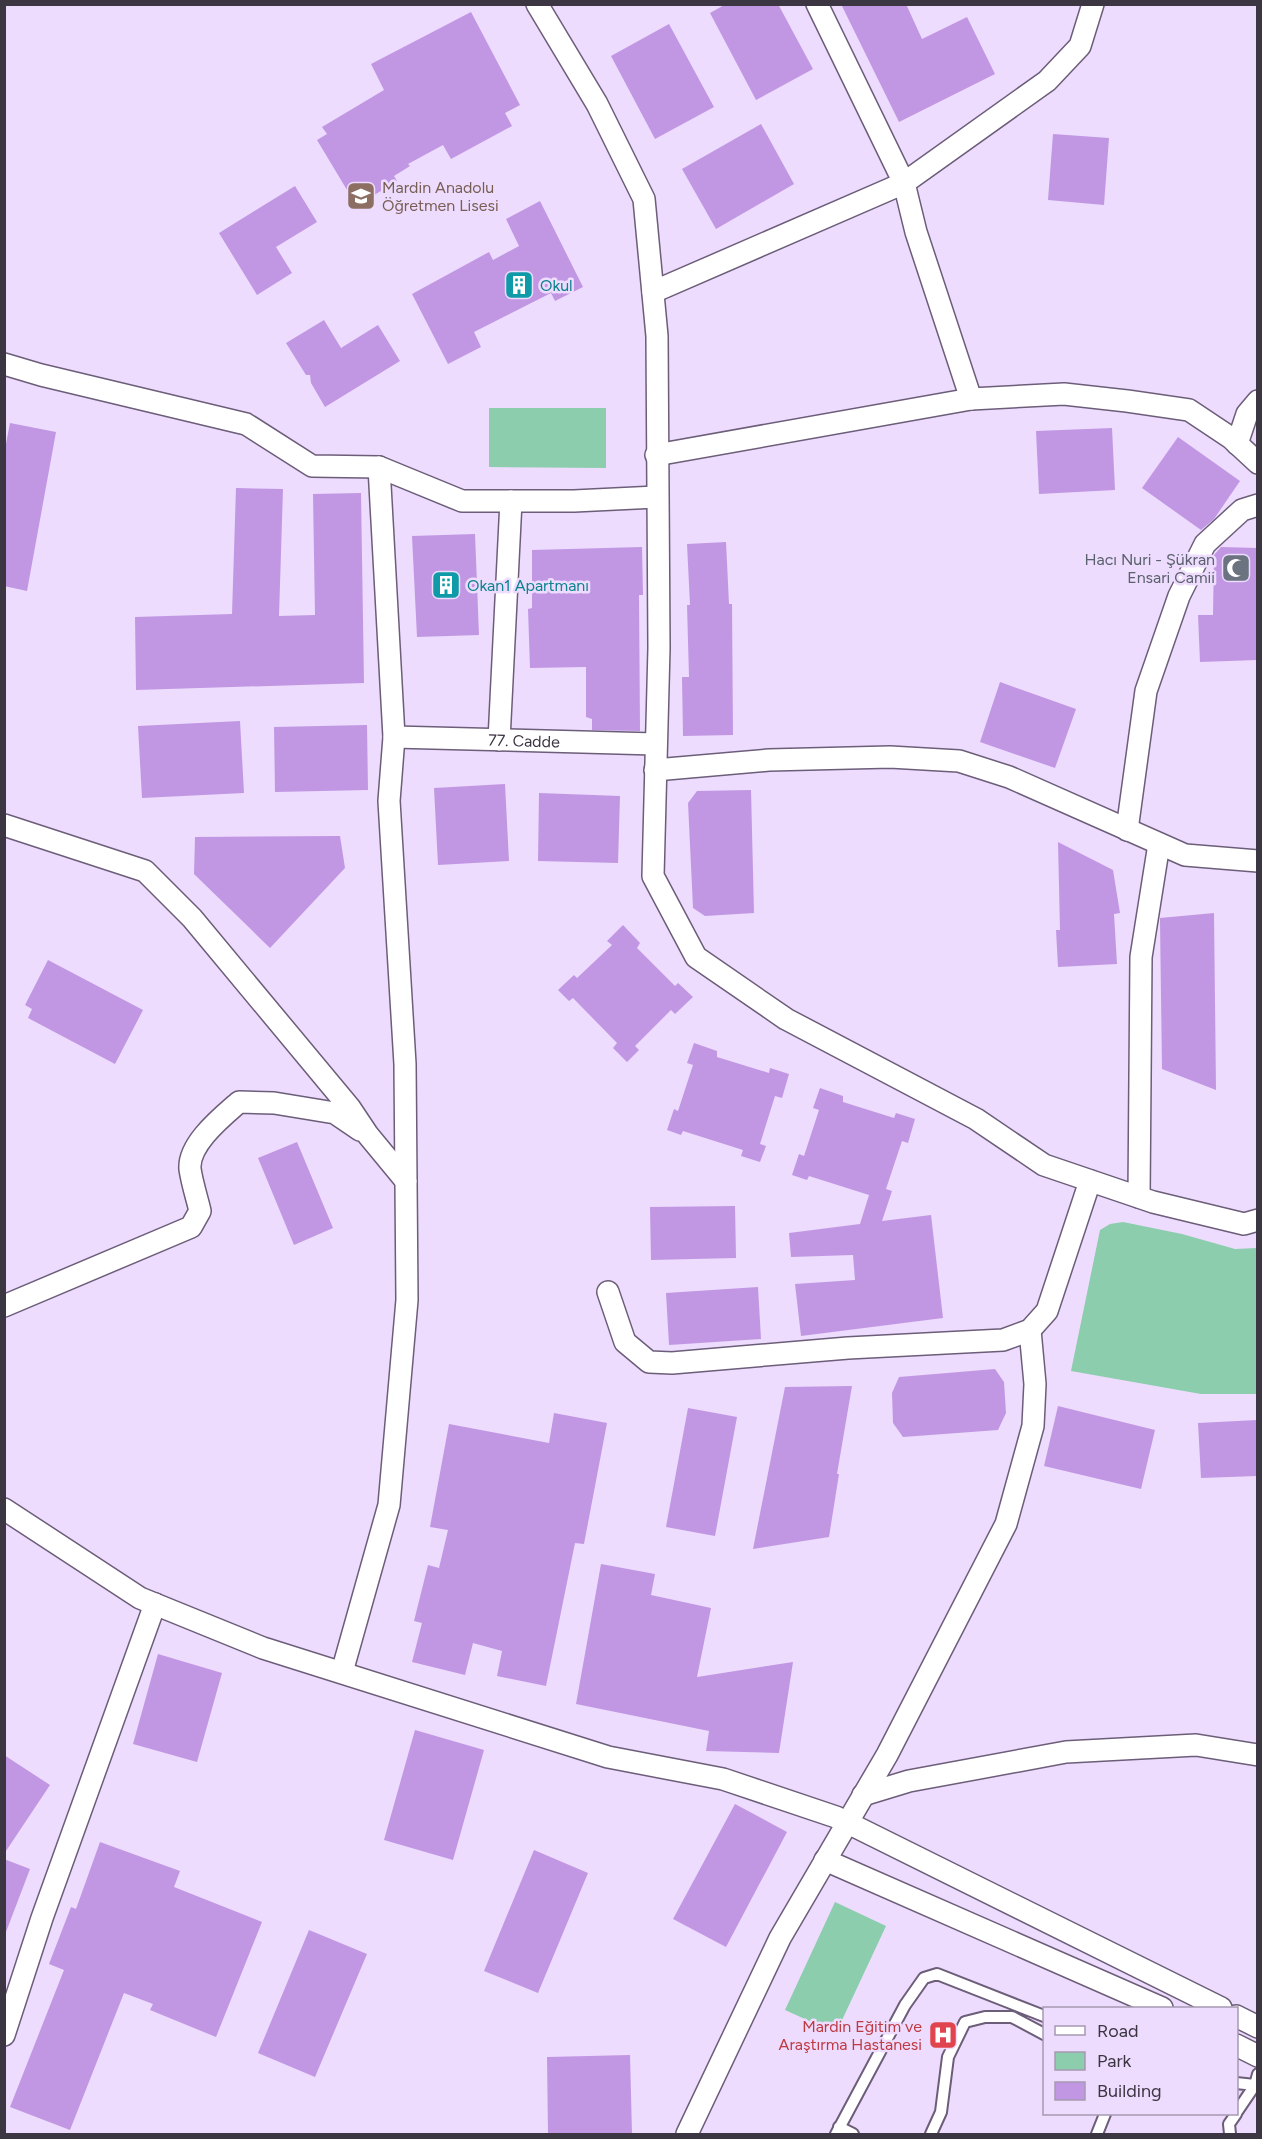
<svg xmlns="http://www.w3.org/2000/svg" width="1262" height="2139" font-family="Figtree,sans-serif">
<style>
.green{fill:#8bcdac}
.building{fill:#c197e4}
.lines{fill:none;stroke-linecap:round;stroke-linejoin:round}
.service-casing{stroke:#6c5d79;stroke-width:14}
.minor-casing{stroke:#6c5d79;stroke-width:24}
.service{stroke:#fff;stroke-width:10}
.minor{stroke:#fff;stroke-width:21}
.labels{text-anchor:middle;stroke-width:5;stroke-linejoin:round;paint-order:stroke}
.education-label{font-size:16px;fill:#785e54;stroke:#eddcfd;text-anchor:start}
.culture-label{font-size:16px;fill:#0d838f;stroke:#eddcfd;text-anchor:start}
.worship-label{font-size:16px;fill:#5b616d;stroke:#eddcfd;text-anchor:end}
.street-label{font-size:16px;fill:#3c3542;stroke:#eddcfd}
.health-label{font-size:16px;fill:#be3a42;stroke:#eddcfd;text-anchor:end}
</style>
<rect width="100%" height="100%" fill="#eddcfd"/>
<!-- green -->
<path class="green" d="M 489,408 L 606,408 L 606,468 L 489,467 Z
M 1123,1222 L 1182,1234 L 1235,1249 L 1257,1248 L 1257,1394 L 1201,1394 L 1071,1371 L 1100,1230 L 1110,1224 Z
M 835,1902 L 886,1926 L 836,2033 L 785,2010 Z"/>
<!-- building -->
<path class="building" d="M 726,4 L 778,4 L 813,69 L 756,100 L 710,13 Z
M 841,4 L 906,4 L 922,39 L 967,17 L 995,74 L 899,122 Z
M 471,12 L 520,105 L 505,113 L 512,126 L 451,159 L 443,145 L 408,164 L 410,166 L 394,176 L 397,181 L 371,197 L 368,191 L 353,200 L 317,140 L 327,134 L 322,127 L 384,90 L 371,64 Z
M 669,24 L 714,107 L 655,139 L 611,56 Z
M 761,124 L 794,184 L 716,229 L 682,169 Z
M 1053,134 L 1109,138 L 1104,205 L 1048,200 Z
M 295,186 L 317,222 L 276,247 L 292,273 L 257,295 L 219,233 Z
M 540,201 L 583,287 L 555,301 L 551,293 L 474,332 L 481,347 L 448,364 L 412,294 L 489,252 L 493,260 L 519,246 L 506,219 Z
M 324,320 L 341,348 L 378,325 L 400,361 L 325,407 L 311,383 L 310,375 L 306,375 L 286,343 Z
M 10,423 L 56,432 L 27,591 L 4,586 L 4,454 Z
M 1112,428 L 1115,490 L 1039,494 L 1036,431 Z
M 1178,437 L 1240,481 L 1214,519 L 1201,530 L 1142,488 Z
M 236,488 L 283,489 L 279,616 L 315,615 L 313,494 L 361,493 L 364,683 L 136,690 L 135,617 L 232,614 Z
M 475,534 L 479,635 L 417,637 L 412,536 Z
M 726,542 L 729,604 L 732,604 L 733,735 L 683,736 L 682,677 L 689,677 L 687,605 L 690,605 L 687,544 Z
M 642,547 L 643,595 L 639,595 L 640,731 L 592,730 L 592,719 L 586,717 L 586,667 L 530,668 L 528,609 L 532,608 L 532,550 Z
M 1221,547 L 1257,548 L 1257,660 L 1200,662 L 1198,615 L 1213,615 L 1214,555 Z
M 1000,682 L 1076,709 L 1055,768 L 980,742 Z
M 240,721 L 244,793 L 142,798 L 138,726 Z
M 367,725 L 368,790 L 275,792 L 274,727 Z
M 505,784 L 509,861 L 438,865 L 434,788 Z
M 751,790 L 754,913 L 705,916 L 693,908 L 688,803 L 697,791 Z
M 539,793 L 620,796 L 618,863 L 538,861 Z
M 340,836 L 345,868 L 270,948 L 194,874 L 195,837 Z
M 1058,842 L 1113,870 L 1120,913 L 1114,914 L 1117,964 L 1058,967 L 1056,930 L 1060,930 Z
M 1214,913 L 1216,1090 L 1162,1069 L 1160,921 L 1160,918 Z
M 623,925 L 640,943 L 637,948 L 675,986 L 678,983 L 693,997 L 675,1014 L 671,1010 L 635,1046 L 639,1050 L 627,1062 L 613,1048 L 617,1043 L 573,998 L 569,1001 L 558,990 L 574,975 L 577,978 L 612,945 L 607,941 Z
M 48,960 L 143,1010 L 115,1064 L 28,1018 L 32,1009 L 25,1005 Z
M 694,1043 L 717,1051 L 717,1057 L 769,1073 L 770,1068 L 789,1074 L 782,1098 L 775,1096 L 760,1144 L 766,1146 L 760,1162 L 741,1156 L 743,1150 L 683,1131 L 681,1135 L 667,1130 L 674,1109 L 678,1111 L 693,1065 L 687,1063 Z
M 820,1088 L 843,1096 L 843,1102 L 894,1118 L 896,1113 L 915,1119 L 908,1143 L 902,1141 L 886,1189 L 892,1191 L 882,1221 L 931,1215 L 943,1318 L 801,1336 L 795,1284 L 855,1280 L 853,1255 L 791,1257 L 789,1233 L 860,1224 L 869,1195 L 809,1176 L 807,1180 L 792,1175 L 799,1154 L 804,1156 L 819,1110 L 813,1108 Z
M 297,1142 L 333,1228 L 294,1245 L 258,1158 Z
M 735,1206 L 736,1258 L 651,1260 L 650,1207 Z
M 758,1287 L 761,1339 L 669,1345 L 666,1293 Z
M 995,1369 L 1004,1382 L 1006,1413 L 998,1430 L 903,1437 L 893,1423 L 892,1393 L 899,1377 Z
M 852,1386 L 837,1474 L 839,1474 L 829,1537 L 753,1549 L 785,1387 Z
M 1058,1406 L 1155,1430 L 1141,1489 L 1044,1466 Z
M 688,1408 L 737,1417 L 715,1536 L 666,1527 Z
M 554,1413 L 607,1423 L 584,1544 L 575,1543 L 546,1686 L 497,1676 L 502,1651 L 473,1643 L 465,1675 L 412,1662 L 422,1623 L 414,1621 L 428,1565 L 439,1568 L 448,1530 L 430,1527 L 449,1424 L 549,1443 Z
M 1257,1420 L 1257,1476 L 1201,1478 L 1198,1423 Z
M 601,1564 L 655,1574 L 651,1595 L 711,1608 L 697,1677 L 793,1662 L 779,1753 L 706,1751 L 709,1731 L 576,1704 Z
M 158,1654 L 222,1673 L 197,1762 L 133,1744 Z
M 415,1730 L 484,1750 L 453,1860 L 384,1840 Z
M 4,1755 L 50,1785 L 4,1854 Z
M 735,1804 L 787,1832 L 726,1947 L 673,1919 Z
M 100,1842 L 180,1871 L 174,1887 L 262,1922 L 216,2037 L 150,2010 L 153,2004 L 124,1993 L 70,2130 L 10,2107 L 64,1970 L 49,1964 L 71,1907 L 76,1909 Z
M 534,1850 L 588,1873 L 538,1993 L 484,1971 Z
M 4,1859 L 30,1869 L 6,1932 L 4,1931 Z
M 309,1930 L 367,1954 L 315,2077 L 258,2053 Z
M 630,2055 L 632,2134 L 548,2134 L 547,2057 Z"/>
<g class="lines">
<!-- service casing -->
<g class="service-casing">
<path id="service" d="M 1236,2083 L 1255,2085
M 1236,2113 L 1255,2085 L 1258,2074
M 839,2127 L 853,2134
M 836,2134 L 905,2005 L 924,1978 L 937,1974 L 1044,2016
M 931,2134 L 941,2112 L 948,2057 L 965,2022 L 985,2017 L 1012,2017 L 1044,2034
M 1097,2134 L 1105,2114
M 1230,2134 L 1229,2124 L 1236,2114"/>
</g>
<!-- minor casing -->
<g class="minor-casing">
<g id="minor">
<path d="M 537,4 L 597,104 L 644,199 L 657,336 L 659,648 L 653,876 L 696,957 L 786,1019 L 976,1119 L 1044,1165 L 1153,1202 L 1244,1224 L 1258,1220"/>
<path d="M 817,4 L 904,183 L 916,232 L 971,399"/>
<path d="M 653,292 L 904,183 L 1047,81 L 1080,46 L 1093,4"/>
<path d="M 4,364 L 41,375 L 246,424 L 312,466 L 379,467 L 462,501 L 574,501 L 656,497"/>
<path d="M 1237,444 L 1247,414 L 1258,401"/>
<path d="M 656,455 L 971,399 L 1064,394 L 1127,401 L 1189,410 L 1231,438 L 1258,463"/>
<path id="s1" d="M 394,737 L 655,744"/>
<path d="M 499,740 L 511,501"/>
<path d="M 655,770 L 769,760 L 890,757 L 959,761 L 1009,777 L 1185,855 L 1258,861"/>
<path d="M 4,825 L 145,871 L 192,918 L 350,1108 L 368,1135 L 406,1181"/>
<path d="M 1127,830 L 1146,691 L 1179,596 L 1205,544 L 1242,510 L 1258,505"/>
<path d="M 1139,1197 L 1141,957 L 1159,844"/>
<path d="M 608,1292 L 625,1342 L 649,1362 L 672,1363 L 848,1348 L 1003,1340 L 1030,1330 L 1047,1311 L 1090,1181"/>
<path d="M 4,1306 L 191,1227 L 200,1211 C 197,1198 192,1183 190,1169 C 188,1144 222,1117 239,1102 L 274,1103 L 335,1113 L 360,1130"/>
<path d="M 4,1509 L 140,1598 L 263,1648 L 608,1757 L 723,1779 L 836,1817 L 1221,2008"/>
<path d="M 342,1672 L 389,1505 L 407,1300 L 405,1064 L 389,801 L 394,737 L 379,467"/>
<path d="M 863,1795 L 909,1781 L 1066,1752 L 1196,1745 L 1258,1755"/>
<path d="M 825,1860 L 1162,2008"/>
<path d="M 1236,2016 L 1258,2027"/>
<path d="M 4,2035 L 42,1918 L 155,1604"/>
<path d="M 1236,2045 L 1258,2056"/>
<path d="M 687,2134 L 780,1938 L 887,1755 L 1006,1524 L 1033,1426 L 1035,1384 L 1030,1330"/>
</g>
</g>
<!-- service -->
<use href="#service" class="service"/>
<!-- minor -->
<use href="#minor" class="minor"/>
</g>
<!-- icons -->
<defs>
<g id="school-square" transform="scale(1.5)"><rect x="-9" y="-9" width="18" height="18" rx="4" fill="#8d6e63" stroke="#eddcfd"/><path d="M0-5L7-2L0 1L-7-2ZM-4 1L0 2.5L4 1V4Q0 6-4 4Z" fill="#fff"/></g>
<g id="building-square" transform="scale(1.5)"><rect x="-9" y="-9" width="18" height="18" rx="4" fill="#0f9aa8" stroke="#eddcfd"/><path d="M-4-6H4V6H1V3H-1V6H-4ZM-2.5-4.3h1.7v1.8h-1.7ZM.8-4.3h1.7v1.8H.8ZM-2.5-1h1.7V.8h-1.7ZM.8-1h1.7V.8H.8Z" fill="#fff"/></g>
<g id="mosque-square" transform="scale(1.5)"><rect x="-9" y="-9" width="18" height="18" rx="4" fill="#6b7280" stroke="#eddcfd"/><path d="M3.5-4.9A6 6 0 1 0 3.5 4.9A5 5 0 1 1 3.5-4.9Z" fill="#fff"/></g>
<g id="hospital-square" transform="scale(1.5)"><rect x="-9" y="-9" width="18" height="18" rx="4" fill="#e0444e" stroke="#eddcfd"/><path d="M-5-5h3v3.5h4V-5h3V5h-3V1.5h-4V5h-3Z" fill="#fff"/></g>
</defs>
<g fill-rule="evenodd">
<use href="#school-square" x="361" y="196"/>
<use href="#building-square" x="519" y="285"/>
<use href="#mosque-square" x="1236" y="568"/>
<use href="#building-square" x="446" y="585"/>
<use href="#hospital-square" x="943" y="2035"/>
</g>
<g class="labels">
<!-- education labels -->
<g class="education-label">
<text x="382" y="193">Mardin Anadolu<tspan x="382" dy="18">Öğretmen Lisesi</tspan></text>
</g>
<!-- culture labels -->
<g class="culture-label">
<text x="540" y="291">Okul</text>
<text x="467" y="591">Okan1 Apartmanı</text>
</g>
<!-- worship labels -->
<g class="worship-label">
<text x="1215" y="565">Hacı Nuri - Şükran<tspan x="1215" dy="18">Ensari Camii</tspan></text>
</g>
<!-- street labels -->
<g class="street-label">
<text dy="6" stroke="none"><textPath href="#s1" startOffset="130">77. Cadde</textPath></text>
</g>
<!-- health labels -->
<g class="health-label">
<text x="922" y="2032">Mardin Eğitim ve<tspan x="922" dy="18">Araştırma Hastanesi</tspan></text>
</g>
</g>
<!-- border -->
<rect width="1262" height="2139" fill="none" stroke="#3c3542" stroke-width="12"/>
<!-- legend -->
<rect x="1043" y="2007" width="195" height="108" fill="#eddcfd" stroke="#a699b2" stroke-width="1.5"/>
<rect x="1055" y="2026" width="30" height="9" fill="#ffffff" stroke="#a699b2" stroke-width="1.5"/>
<text x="1097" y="2037" font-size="18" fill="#3c3542">Road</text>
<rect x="1055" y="2052" width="30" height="18" fill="#8bcdac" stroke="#a699b2" stroke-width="1.5"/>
<text x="1097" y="2067" font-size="18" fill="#3c3542">Park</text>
<rect x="1055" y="2082" width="30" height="18" fill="#c197e4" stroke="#a699b2" stroke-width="1.5"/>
<text x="1097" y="2097" font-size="18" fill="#3c3542">Building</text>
</svg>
